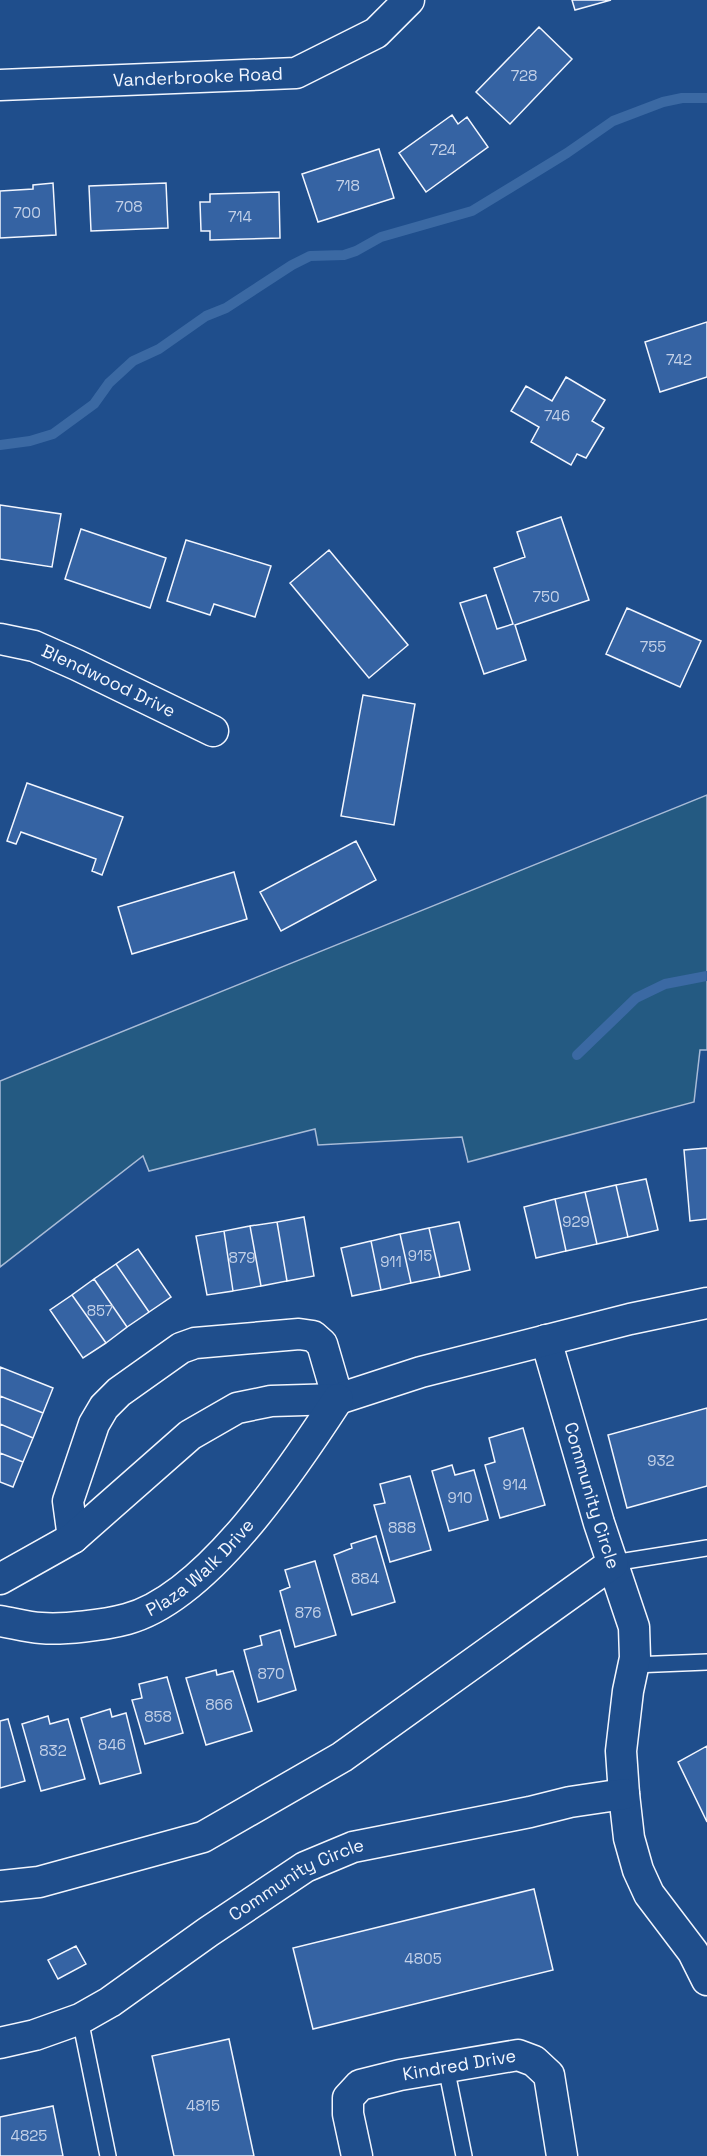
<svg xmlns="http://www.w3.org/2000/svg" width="707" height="2156" font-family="'Space Grotesk',sans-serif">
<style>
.green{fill:#245a82;stroke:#a8bbd7;stroke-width:1.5}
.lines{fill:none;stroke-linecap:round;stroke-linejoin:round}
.stream{stroke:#3b69a3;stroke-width:10}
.building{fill:#3563a3;stroke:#f2f6ff;stroke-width:1.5}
.service-casing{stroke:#f2f6ff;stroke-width:18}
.minor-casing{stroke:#f2f6ff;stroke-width:33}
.service{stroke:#1f4e8c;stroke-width:15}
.minor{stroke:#1f4e8c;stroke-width:30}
.labels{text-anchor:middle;stroke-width:4.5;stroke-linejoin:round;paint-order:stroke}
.number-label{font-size:15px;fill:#c3d1e8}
.street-label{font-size:18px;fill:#f2f6ff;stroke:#1f4e8c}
</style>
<rect width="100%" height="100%" fill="#1f4e8c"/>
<!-- green -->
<path class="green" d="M 707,795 L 707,1050 L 700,1050 L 694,1102 L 468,1162 L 462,1137 L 318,1145 L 315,1129 L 149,1171 L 143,1156 L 0,1267 L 0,1081 Z"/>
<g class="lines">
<!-- stream -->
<path class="stream" d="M 0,445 L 30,441 L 53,434 L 94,404 L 109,383 L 133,361 L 159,349 L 206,316 L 226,308 L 292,265 L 310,256 L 344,255 L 356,251 L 381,237 L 472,211 L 567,153 L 613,121 L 663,102 L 682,98 L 707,98
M 577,1055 L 636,998 L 665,984 L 707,976"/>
</g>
<!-- building -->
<path class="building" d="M 572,0 L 611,0 L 575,10 Z
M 539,27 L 572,59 L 510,124 L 476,92 Z
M 452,115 L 458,124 L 467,117 L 488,147 L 426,192 L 399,153 Z
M 379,149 L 394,198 L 318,222 L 302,174 Z
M 53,183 L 56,235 L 0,238 L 0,191 L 33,189 L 33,185 Z
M 166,183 L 168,228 L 91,231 L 89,186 Z
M 279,192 L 280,238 L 210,240 L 210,231 L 201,231 L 200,202 L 210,202 L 210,194 Z
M 707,322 L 707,377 L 660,392 L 645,342 Z
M 566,377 L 605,400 L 592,421 L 604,428 L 586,458 L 577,454 L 571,465 L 531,442 L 539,427 L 511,411 L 526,386 L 552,401 Z
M 0,505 L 61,514 L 52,567 L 0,559 Z
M 561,517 L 589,600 L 515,625 L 526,660 L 484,674 L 460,603 L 486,595 L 497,629 L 513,624 L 494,568 L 525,557 L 517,532 Z
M 81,529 L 166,558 L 150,608 L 65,579 Z
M 186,540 L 271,566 L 255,617 L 214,604 L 210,615 L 167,601 Z
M 329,550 L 408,645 L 369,678 L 290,583 Z
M 627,608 L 701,641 L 680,687 L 606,654 Z
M 363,695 L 415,704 L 394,825 L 341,816 Z
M 27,783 L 123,817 L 102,875 L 92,871 L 96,859 L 21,832 L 16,844 L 7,841 Z
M 356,841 L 376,880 L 281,931 L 260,892 Z
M 234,872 L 247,919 L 132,954 L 118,907 Z
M 707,1148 L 707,1219 L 690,1221 L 684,1150 Z
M 646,1179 L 658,1230 L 628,1237 L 616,1185 Z
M 616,1185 L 628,1237 L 597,1244 L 585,1192 Z
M 585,1192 L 597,1244 L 566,1251 L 555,1199 Z
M 555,1199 L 566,1251 L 536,1258 L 524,1207 Z
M 304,1217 L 314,1276 L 287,1281 L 277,1222 Z
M 277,1222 L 287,1281 L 261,1286 L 250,1226 Z
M 459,1222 L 470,1270 L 440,1277 L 429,1228 Z
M 250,1226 L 261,1286 L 233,1291 L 224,1231 Z
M 429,1228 L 440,1277 L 411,1283 L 400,1234 Z
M 224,1231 L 233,1291 L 207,1295 L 196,1236 Z
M 400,1234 L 411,1283 L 381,1290 L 371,1241 Z
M 371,1241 L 381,1290 L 352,1296 L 341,1248 Z
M 138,1249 L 171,1297 L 149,1312 L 116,1264 Z
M 116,1264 L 149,1312 L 127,1327 L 94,1279 Z
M 94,1279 L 127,1327 L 106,1343 L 72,1295 Z
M 72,1295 L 106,1343 L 83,1358 L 50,1310 Z
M 0,1367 L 53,1388 L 43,1413 L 0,1396 Z
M 0,1396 L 43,1413 L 33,1438 L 0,1424 Z
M 707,1408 L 707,1486 L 627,1508 L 608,1435 Z
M 0,1424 L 33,1438 L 23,1462 L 0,1453 Z
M 523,1428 L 545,1505 L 500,1518 L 485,1465 L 495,1462 L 489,1438 Z
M 0,1453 L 23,1462 L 13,1487 L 0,1482 Z
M 452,1465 L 455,1475 L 474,1470 L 488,1520 L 449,1531 L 432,1471 Z
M 410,1476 L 431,1550 L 390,1562 L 374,1505 L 385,1503 L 380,1484 Z
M 376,1536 L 395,1602 L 352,1615 L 334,1555 L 352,1548 L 351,1544 Z
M 315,1561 L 336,1635 L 295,1647 L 280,1591 L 290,1587 L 285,1570 Z
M 280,1630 L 296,1690 L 258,1702 L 244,1650 L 262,1645 L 260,1636 Z
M 216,1670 L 217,1675 L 233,1671 L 252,1731 L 206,1745 L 186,1678 Z
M 167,1677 L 183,1733 L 145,1744 L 132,1700 L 142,1698 L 139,1684 Z
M 110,1709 L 112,1717 L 126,1713 L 141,1773 L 100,1784 L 81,1718 Z
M 48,1716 L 50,1724 L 68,1719 L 85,1779 L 41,1791 L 22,1724 Z
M 8,1719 L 25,1781 L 0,1788 L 0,1721 Z
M 707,1746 L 707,1822 L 678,1762 Z
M 534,1889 L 553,1970 L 313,2029 L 293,1948 Z
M 76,1946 L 86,1964 L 58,1979 L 48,1960 Z
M 229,2039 L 254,2156 L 174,2156 L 152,2056 Z
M 53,2106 L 63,2156 L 0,2156 L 0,2117 Z"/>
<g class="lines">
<!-- service casing -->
<g class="service-casing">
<path id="service" d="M 613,1563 L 707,1548
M 633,1665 L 707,1662
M 80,2019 L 108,2156
M 446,2067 L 464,2156"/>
</g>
<!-- minor casing -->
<g class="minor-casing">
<g id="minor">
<path id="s1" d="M 0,85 L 296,73 L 376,33 L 409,0"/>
<path id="s2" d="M 0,639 L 34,646 L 77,665 L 213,731"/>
<path id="s3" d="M 546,1340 L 599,1523 L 634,1627 L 635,1658 L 628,1691 L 621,1751 L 624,1794 L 629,1838 L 638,1870 L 649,1894 L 693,1952 L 707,1980"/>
<path d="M 73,1538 L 68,1501 L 94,1424 L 104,1407 L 119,1392 L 181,1348 L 195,1343 L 299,1334 L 313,1336 L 322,1344 L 338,1399"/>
<path d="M 0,1579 L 73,1538 L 190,1435 L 237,1408 L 271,1401 L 338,1399 L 421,1372 L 630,1319 L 707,1303"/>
<path id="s4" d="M 0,1621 C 13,1623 27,1627 41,1628 C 63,1630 105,1625 127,1619 C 208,1597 293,1468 338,1399"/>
<path d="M 0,1886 L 39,1882 L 203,1837 L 342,1757 L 613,1563"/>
<path id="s5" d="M 0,2043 L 35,2035 L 80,2019 L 110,2002 L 208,1932 L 305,1867 L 353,1847 L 530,1812 L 570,1802 L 624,1794"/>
<path id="s6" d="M 357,2156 L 348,2114 L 348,2098 L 360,2085 L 400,2075 L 518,2055 L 534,2061 L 549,2075 L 562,2156"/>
</g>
</g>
<!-- service -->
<use href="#service" class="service"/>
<!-- minor -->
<use href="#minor" class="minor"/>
</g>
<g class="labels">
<!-- number labels -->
<g class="number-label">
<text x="524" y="81">728</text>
<text x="443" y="155">724</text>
<text x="348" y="191">718</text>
<text x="129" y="212">708</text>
<text x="27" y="218">700</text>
<text x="240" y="222">714</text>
<text x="679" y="365">742</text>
<text x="557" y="421">746</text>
<text x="546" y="602">750</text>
<text x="653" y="652">755</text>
<text x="576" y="1227">929</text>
<text x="420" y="1261">915</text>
<text x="242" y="1263">879</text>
<text x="391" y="1267">911</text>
<text x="100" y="1316">857</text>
<text x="661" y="1466">932</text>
<text x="515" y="1490">914</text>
<text x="460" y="1503">910</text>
<text x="402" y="1533">888</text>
<text x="365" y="1584">884</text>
<text x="308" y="1618">876</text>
<text x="271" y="1679">870</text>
<text x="219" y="1710">866</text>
<text x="158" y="1722">858</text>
<text x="112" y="1750">846</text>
<text x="53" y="1756">832</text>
<text x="423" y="1964">4805</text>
<text x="203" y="2111">4815</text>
<text x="29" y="2141">4825</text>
</g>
<!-- street labels -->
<g class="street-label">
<text dy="6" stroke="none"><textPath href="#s1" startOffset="198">Vanderbrooke Road</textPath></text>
<text dy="6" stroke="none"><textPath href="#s2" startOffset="117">Blendwood Drive</textPath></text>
<text dy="6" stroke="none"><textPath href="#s3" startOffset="162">Community Circle</textPath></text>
<text dy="6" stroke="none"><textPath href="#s4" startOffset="219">Plaza Walk Drive</textPath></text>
<text dy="6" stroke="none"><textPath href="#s5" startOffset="342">Community Circle</textPath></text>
<text dy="6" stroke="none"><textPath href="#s6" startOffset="178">Kindred Drive</textPath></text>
</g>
</g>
</svg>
